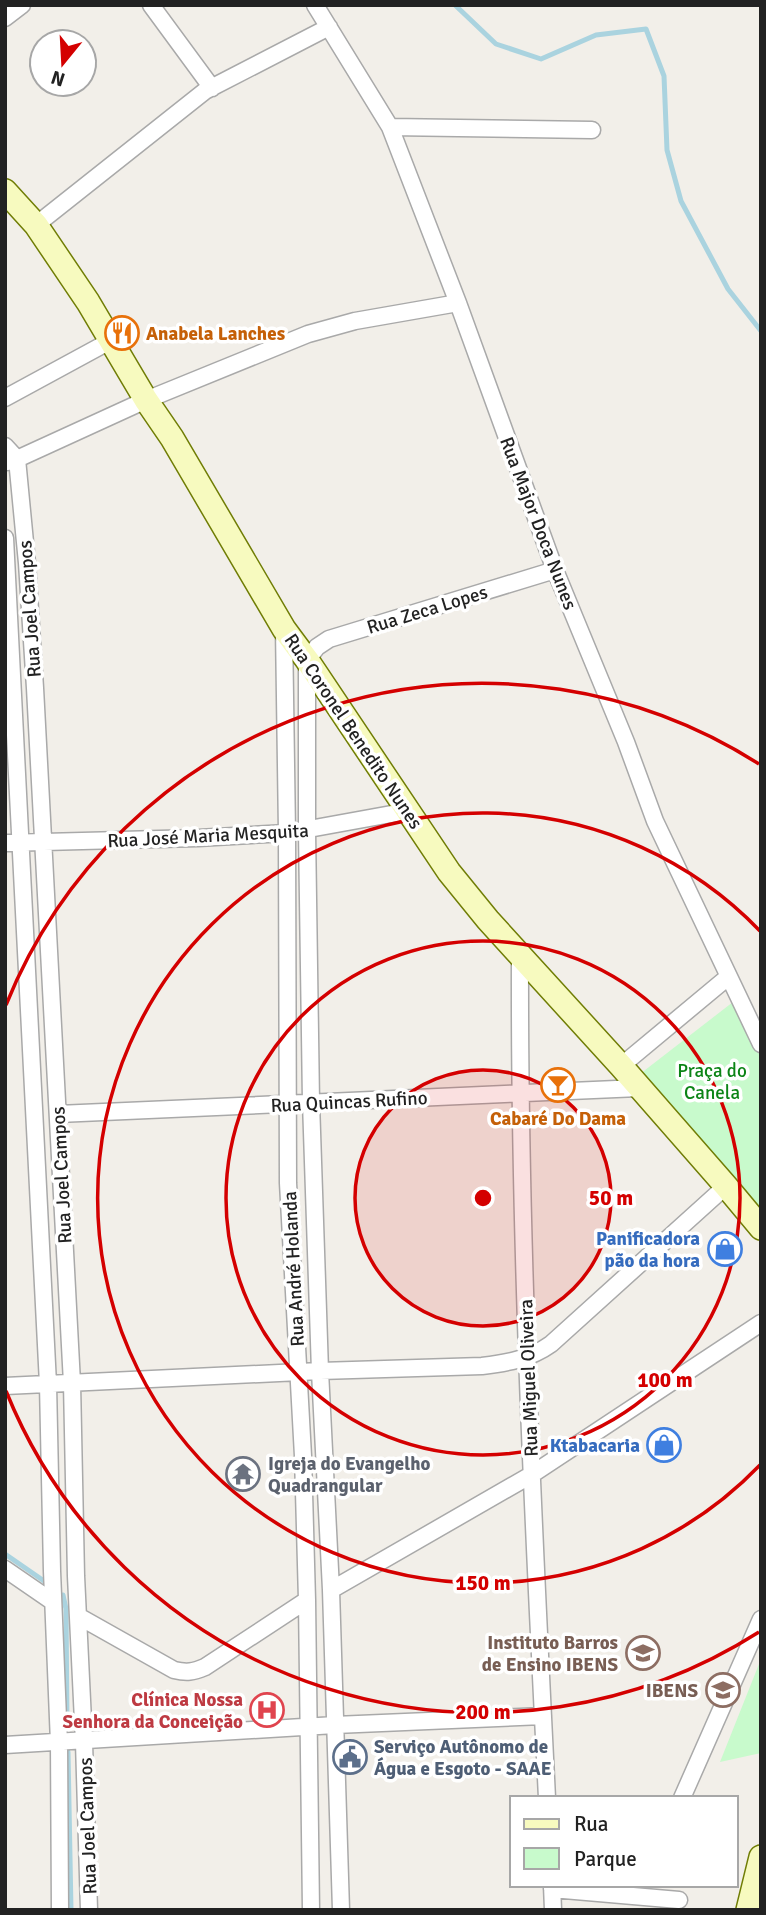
<svg xmlns="http://www.w3.org/2000/svg" width="766" height="1915" font-family="Signika,sans-serif">
<style>
.park{fill:#c8facc}
.lines{fill:none;stroke-linecap:round;stroke-linejoin:round}
.stream{stroke:#aad3df;stroke-width:5}
.street-casing{stroke:#a9a9a9;stroke-width:19}
.secondary-casing{stroke:#707d05;stroke-width:26}
.street{stroke:#fff;stroke-width:16}
.secondary{stroke:#f7fabf;stroke-width:23}
.ring{fill:none;stroke:#d40000;stroke-width:3.5}
.labels{text-anchor:middle;stroke-width:7;stroke-linejoin:round;paint-order:stroke}
.food-label{font-size:19px;font-weight:bold;fill:#c56008;stroke:#fff;text-anchor:start}
.street-label{font-size:19px;fill:#222;stroke:#fff}
.park-label{font-size:19px;fill:#0c8416;stroke:#fff}
.shop-label{font-size:19px;font-weight:bold;fill:#366cbe;stroke:#fff;text-anchor:end}
.worship-label{font-size:19px;font-weight:bold;fill:#5b616d;stroke:#fff;text-anchor:start}
.education-label{font-size:19px;font-weight:bold;fill:#785e54;stroke:#fff;text-anchor:end}
.health-label{font-size:19px;font-weight:bold;fill:#be3a42;stroke:#fff;text-anchor:end}
.service-label{font-size:19px;font-weight:bold;fill:#4e5e75;stroke:#fff;text-anchor:start}
.centre{fill:#d40000;stroke:#fff;stroke-width:3.5}
.ring-label{font-size:21px;text-anchor:middle;font-weight:bold;fill:#d40000;stroke:#fff;stroke-width:7;stroke-linejoin:round;paint-order:stroke}
</style>
<rect width="100%" height="100%" fill="#f2efe9"/>
<!-- park -->
<path class="park" d="M 733,1002 L 761,1058 L 761,1208 L 640,1074 Z
M 761,1658 L 761,1753 L 720,1762 L 761,1659 Z"/>
<g class="lines">
<!-- stream -->
<path class="stream" d="M 455,5 L 496,44 L 541,59 L 596,35 L 646,29 L 664,76 L 667,150 L 681,201 L 728,289 L 761,331
M 5,1554 L 44,1581
M 63,1595 L 66,1609 L 67,1723
M 68,1752 L 71,1910"/>
<!-- street casing -->
<g class="street-casing">
<path id="street" d="M 151,5 L 212,88
M 315,5 L 390,127 L 458,303 L 555,570 L 626,742 L 655,821 L 761,1044
M 5,18 L 22,5
M 390,127 L 592,130
M 36,225 L 205,91 L 329,27
M 5,398 L 110,341
M 5,446 L 17,459 L 27,563 L 35,688 L 72,1383 L 76,1576 L 84,1742 L 89,1910
M 7,462 L 17,459 L 146,400 L 308,334 L 355,321 L 458,303
M 5,538 L 48,1384 L 52,1571 L 59,1743 L 60,1910
M 284,629 L 287,833 L 288,1183 L 303,1456 L 307,1600 L 311,1910
M 5,843 L 198,838 L 287,833 L 408,811
M 520,957 C 519,1238 533,1518 547,1798
M 621,1066 L 728,977
M 58,1114 L 639,1088
M 5,1386 L 320,1371 L 482,1366 C 507,1363 530,1359 551,1344 L 726,1186
M 5,1569 L 53,1602
M 331,1590 L 531,1475 L 761,1323
M 78,1616 L 174,1670 C 187,1673 193,1672 205,1667 L 307,1600
M 5,1745 L 335,1725 L 543,1716
M 682,1798 L 761,1619
M 552,1885 L 553,1910
M 552,1889 L 679,1900
M 341,1910 L 331,1590 L 320,1371 L 311,1102 L 307,831 L 307,660 L 317,647 L 329,639 L 555,570"/>
</g>
<!-- secondary casing -->
<g class="secondary-casing">
<path id="secondary" d="M 5,191 L 36,225 L 88,302 L 146,400 L 172,438 L 284,629 L 307,660 L 449,872 L 488,920 L 621,1066 L 726,1186 L 761,1228
M 748,1910 L 761,1857"/>
</g>
<!-- street -->
<use href="#street" class="street"/>
<!-- secondary -->
<use href="#secondary" class="secondary"/>
</g>
<!-- distance rings -->
<circle cx="483" cy="1198" r="128" fill="#d40000" fill-opacity=".12"/>
<g class="ring">
<circle cx="483" cy="1198" r="128"/>
<circle cx="483" cy="1198" r="257"/>
<path d="M760 1465A385 385 0 1 1 760 931"/>
<path d="M759 1632A514 514 0 0 1 6 1391M6 1005A514 514 0 0 1 759 764"/>
</g>
<!-- icons -->
<defs>
<g id="restaurant-ring" transform="scale(1.75)"><circle r="9.5" fill="#fff" stroke="#e8710a" stroke-width="1.5"/><path d="M-5-6h1v4h1v-4h1v4h1v-4h1v5L-1.5 .5V6h-2V.5L-5-1ZM5-6V6H3V1.5H1.5Q1.5-4 5-6Z" fill="#e8710a"/></g>
<g id="bar-ring" transform="scale(1.75)"><circle r="9.5" fill="#fff" stroke="#e8710a" stroke-width="1.5"/><path d="M-6-5H6L.8 .8V4.5H3.5V6h-7V4.5H-.8V.8Z" fill="#e8710a"/></g>
<g id="shop-ring" transform="scale(1.75)"><circle r="9.5" fill="#fff" stroke="#3f7fe0" stroke-width="1.5"/><path d="M-5-2.5h2.3a2.7 3.5 0 0 1 5.4 0H5L5.5 6h-11ZM-1.5-2.5h3a1.5 2.3 0 0 0-3 0Z" fill="#3f7fe0"/></g>
<g id="temple-ring" transform="scale(1.75)"><circle r="9.5" fill="#fff" stroke="#6b7280" stroke-width="1.5"/><path d="M0-6L5-2H3V0L6.5 2.5H4V6H1.5V3h-3V6H-4V2.5H-6.5L-3 0V-2H-5Z" fill="#6b7280"/></g>
<g id="school-ring" transform="scale(1.75)"><circle r="9.5" fill="#fff" stroke="#8d6e63" stroke-width="1.5"/><path d="M0-5L7-2L0 1L-7-2ZM-4 1L0 2.5L4 1V4Q0 6-4 4Z" fill="#8d6e63"/></g>
<g id="hospital-ring" transform="scale(1.75)"><circle r="9.5" fill="#fff" stroke="#e0444e" stroke-width="1.5"/><path d="M-5-5h3v3.5h4V-5h3V5h-3V1.5h-4V5h-3Z" fill="#e0444e"/></g>
<g id="civic-ring" transform="scale(1.75)"><circle r="9.5" fill="#fff" stroke="#5c6f8a" stroke-width="1.5"/><path d="M-.6-6.5H3V-4.5H.6V-3L4-1V1h2V6H-6V1h2V-1L-.6-3ZM-1.2 2.5V6h2.4V2.5Z" fill="#5c6f8a"/></g>
</defs>
<g fill-rule="evenodd">
<use href="#restaurant-ring" x="122" y="333"/>
<use href="#bar-ring" x="558" y="1085"/>
<use href="#shop-ring" x="725" y="1249"/>
<use href="#shop-ring" x="664" y="1445"/>
<use href="#temple-ring" x="243" y="1474"/>
<use href="#school-ring" x="643" y="1653"/>
<use href="#school-ring" x="723" y="1690"/>
<use href="#hospital-ring" x="267" y="1710"/>
<use href="#civic-ring" x="350" y="1757"/>
</g>
<g class="labels">
<!-- food labels -->
<g class="food-label">
<text x="146" y="340">Anabela Lanches</text>
<text x="558" y="1125" text-anchor="middle">Cabaré Do Dama</text>
</g>
<!-- street labels -->
<g class="street-label">
<text transform="translate(539 523) rotate(69)" y="7">Rua Major Doca Nunes</text>
<text transform="translate(29 609) rotate(-94)" y="7">Rua Joel Campos</text>
<text transform="translate(427 609) rotate(-17)" y="7">Rua Zeca Lopes</text>
<text transform="translate(354 731) rotate(56)" y="7">Rua Coronel Benedito Nunes</text>
<text transform="translate(208 835) rotate(-3)" y="7">Rua José Maria Mesquita</text>
<text transform="translate(349 1101) rotate(-3)" y="7">Rua Quincas Rufino</text>
<text transform="translate(61 1175) rotate(-93)" y="7">Rua Joel Campos</text>
<text transform="translate(293 1269) rotate(-93)" y="7">Rua André Holanda</text>
<text transform="translate(528 1378) rotate(-92)" y="7">Rua Miguel Oliveira</text>
<text transform="translate(87 1826) rotate(-92)" y="7">Rua Joel Campos</text>
</g>
<!-- park labels -->
<g class="park-label">
<text x="712" y="1077">Praça do<tspan x="712" dy="22">Canela</tspan></text>
</g>
<!-- shop labels -->
<g class="shop-label">
<text x="700" y="1245">Panificadora<tspan x="700" dy="22">pão da hora</tspan></text>
<text x="640" y="1452">Ktabacaria</text>
</g>
<!-- worship labels -->
<g class="worship-label">
<text x="268" y="1470">Igreja do Evangelho<tspan x="268" dy="22">Quadrangular</tspan></text>
</g>
<!-- education labels -->
<g class="education-label">
<text x="618" y="1649">Instituto Barros<tspan x="618" dy="22">de Ensino IBENS</tspan></text>
<text x="698" y="1697">IBENS</text>
</g>
<!-- health labels -->
<g class="health-label">
<text x="243" y="1706">Clínica Nossa<tspan x="243" dy="22">Senhora da Conceição</tspan></text>
</g>
<!-- service labels -->
<g class="service-label">
<text x="374" y="1753">Serviço Autônomo de<tspan x="374" dy="22">Água e Esgoto - SAAE</tspan></text>
</g>
</g>
<circle cx="483" cy="1198" r="10" class="centre"/>
<g class="ring-label">
<text x="611" y="1205">50 m</text>
<text x="665" y="1387">100 m</text>
<text x="483" y="1590">150 m</text>
<text x="483" y="1719">200 m</text>
</g>
<!-- border -->
<rect width="766" height="1915" fill="none" stroke="#222222" stroke-width="14"/>
<!-- legend -->
<rect x="510" y="1796" width="228" height="91" fill="#ffffff" stroke="#a7a7a7" stroke-width="2"/>
<rect x="524" y="1819" width="35" height="10" fill="#f7fabf" stroke="#a7a7a7" stroke-width="2"/>
<text x="574" y="1831" font-size="21" fill="#222222">Rua</text>
<rect x="524" y="1848" width="35" height="21" fill="#c8facc" stroke="#a7a7a7" stroke-width="2"/>
<text x="574" y="1866" font-size="21" fill="#222222">Parque</text>
<!-- north arrow -->
<g transform="translate(63 63) rotate(198)"><circle r="33" fill="#ffffff" stroke="#a7a7a7" stroke-width="2"/>
<path d="M0-5L12 26L0 18L-12 26Z" fill="#d40000"/>
<text y="-10" font-size="19" font-weight="bold" text-anchor="middle" fill="#222222">N</text>
</g>
</svg>
